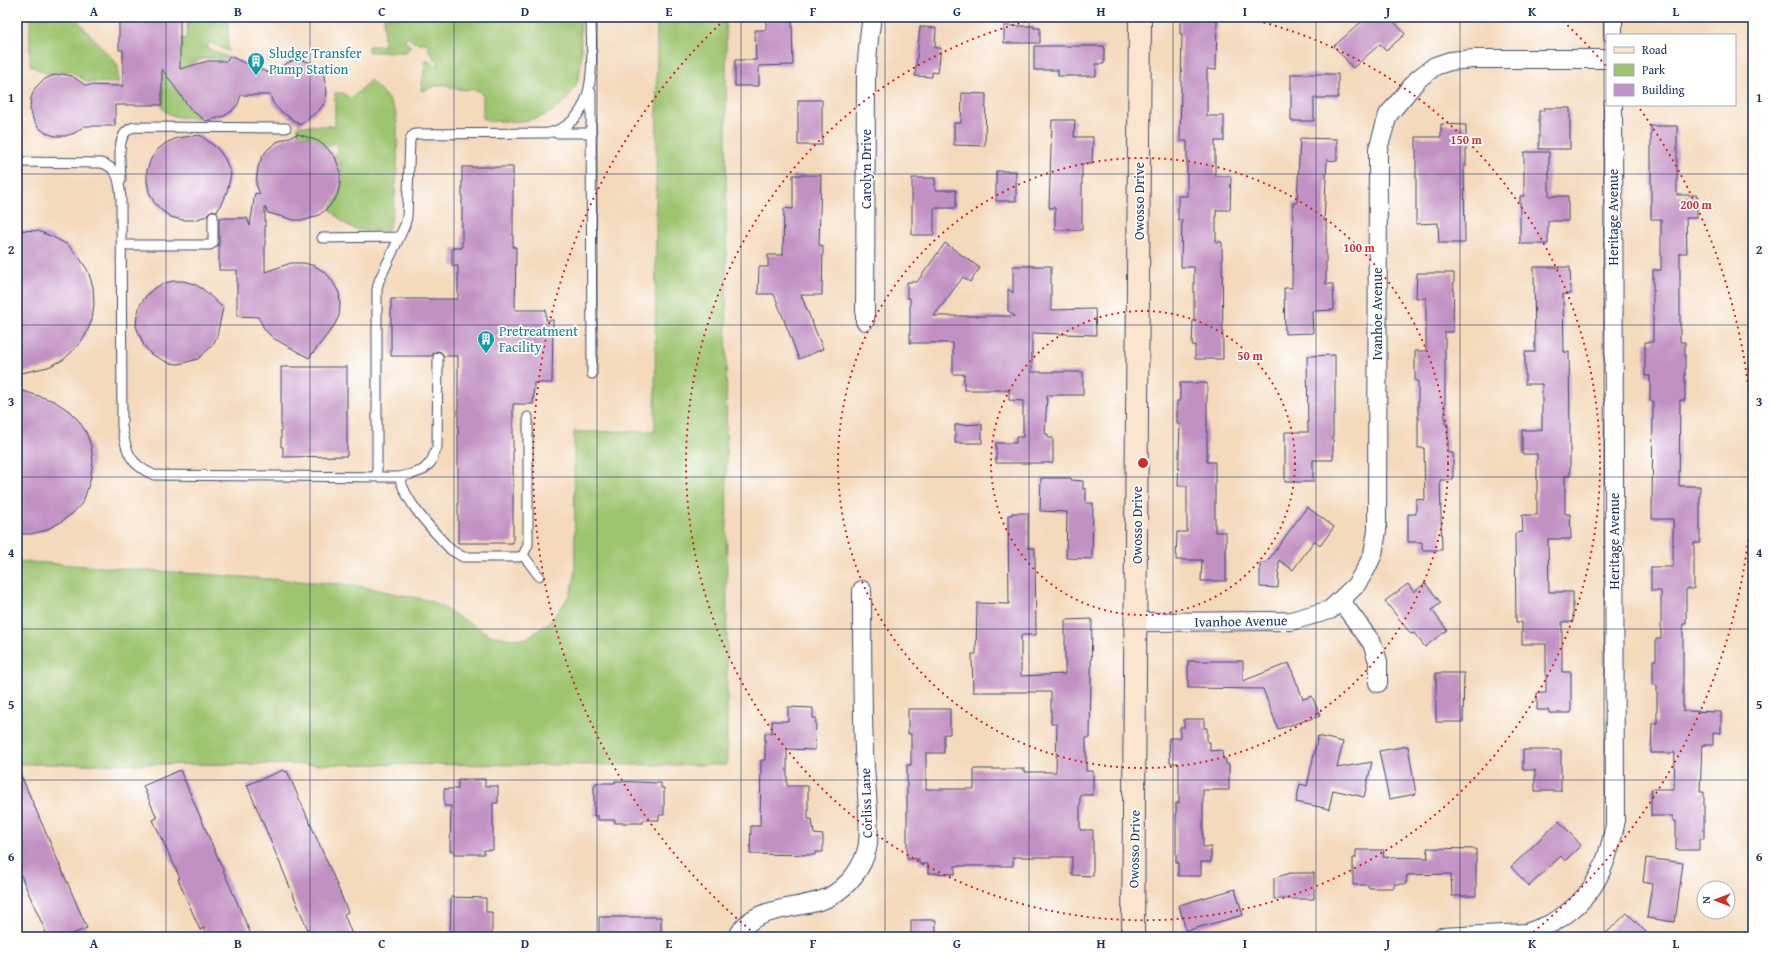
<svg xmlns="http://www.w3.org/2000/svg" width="1770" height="954" font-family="'Gentium Book Plus',serif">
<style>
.green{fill:#9ec46f;stroke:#5c7a66}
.building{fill:#c291c3}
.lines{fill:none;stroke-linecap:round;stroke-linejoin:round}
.lane-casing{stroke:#3c486c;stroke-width:11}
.street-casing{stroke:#3c486c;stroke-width:20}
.secondary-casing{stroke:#3c486c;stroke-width:24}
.lane{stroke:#fff;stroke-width:9}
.street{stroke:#fff;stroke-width:18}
.secondary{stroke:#fce5cf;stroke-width:22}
.grid{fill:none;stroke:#1b2f5e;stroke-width:1;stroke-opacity:0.55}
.ring{fill:none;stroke:#d62828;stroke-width:2;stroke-dasharray:2 4}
.labels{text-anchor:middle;stroke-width:3.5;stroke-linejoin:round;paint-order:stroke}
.culture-label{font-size:14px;fill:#0d838f;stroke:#fff;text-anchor:start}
.street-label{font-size:14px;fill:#1b2f5e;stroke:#fff}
.centre{fill:#d62828;stroke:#fff;stroke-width:2}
.ring-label{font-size:12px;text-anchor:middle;font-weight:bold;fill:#d62828;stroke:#fff;stroke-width:3.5;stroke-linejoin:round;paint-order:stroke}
.neatline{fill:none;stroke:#1b2f5e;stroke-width:1.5}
.grid-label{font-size:13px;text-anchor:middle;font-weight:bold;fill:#1b2f5e}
</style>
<rect width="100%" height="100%" fill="#fff"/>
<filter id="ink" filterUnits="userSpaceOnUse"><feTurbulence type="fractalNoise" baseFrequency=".025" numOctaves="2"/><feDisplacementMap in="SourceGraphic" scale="8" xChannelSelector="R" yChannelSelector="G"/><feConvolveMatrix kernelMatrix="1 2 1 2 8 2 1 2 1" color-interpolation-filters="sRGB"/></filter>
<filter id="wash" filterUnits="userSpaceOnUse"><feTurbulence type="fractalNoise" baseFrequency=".012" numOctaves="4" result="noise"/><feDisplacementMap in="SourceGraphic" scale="16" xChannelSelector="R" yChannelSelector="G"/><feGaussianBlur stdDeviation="0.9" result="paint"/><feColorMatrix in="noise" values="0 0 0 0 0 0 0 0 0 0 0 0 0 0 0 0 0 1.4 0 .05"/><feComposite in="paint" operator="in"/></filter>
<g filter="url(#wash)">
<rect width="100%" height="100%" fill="#f4d9bb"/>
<!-- green -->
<path class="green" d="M 30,17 L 74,17 L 118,65 L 118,83 L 87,82 L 73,73 L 66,71 L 47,74 L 30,65 Z
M 188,17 L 228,17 L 228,51 L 209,42 L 207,48 L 227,57 L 225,60 C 214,57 196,56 190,68 C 186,77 185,88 183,97 L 189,108 L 198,116 L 198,118 C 185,117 170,119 162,108 L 163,51 L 181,50 L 182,38 L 185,39 L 187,36 Z
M 384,17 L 580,17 C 580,35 583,59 579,76 C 577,85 571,95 564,102 C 541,125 516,121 486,121 L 483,118 L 483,96 L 478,90 L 456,89 L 444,84 L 432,87 L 423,91 L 421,90 L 426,59 L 436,67 L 439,62 L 432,56 L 433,53 L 428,50 L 430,46 L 424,42 L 422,45 L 416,41 L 414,43 L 407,36 L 404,41 L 411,46 L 406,52 L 368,52 L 368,46 L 384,46 Z
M 657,17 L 726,17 L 727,765 L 17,764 L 17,561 L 354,585 L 431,601 L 490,635 L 510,639 L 527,638 L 551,621 L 570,595 L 575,577 L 574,432 L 655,431 Z
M 370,80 C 378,89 391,99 395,111 C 400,126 397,219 387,231 C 356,231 352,233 330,209 C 343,194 348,171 334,155 L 339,149 L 334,142 L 328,147 L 314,138 L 298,135 L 298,126 L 335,126 L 335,93 L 343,93 L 351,99 Z"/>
<g id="blocks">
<!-- building -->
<path class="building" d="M 119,17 L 180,17 L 180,69 L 208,61 L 227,61 L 229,56 L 271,74 L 285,64 L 294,60 L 303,60 L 311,63 L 319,68 L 324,76 L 327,93 L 325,102 L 320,109 L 300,125 L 279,110 L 273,103 L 270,95 L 241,95 L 238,104 L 232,111 L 224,116 L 206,121 L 191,110 L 162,69 L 162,105 L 115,105 L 115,126 L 84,126 L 75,133 L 65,136 L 55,136 L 46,133 L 38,127 L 33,119 L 30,109 L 31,98 L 35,88 L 42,81 L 51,76 L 62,74 L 72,76 L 85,85 L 123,86 L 123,50 L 119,50 Z
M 766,17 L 792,17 L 793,65 L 759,66 L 759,86 L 735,86 L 735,60 L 756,60 L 755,30 L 766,30 Z
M 1180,17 L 1217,17 L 1216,70 L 1207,69 L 1207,116 L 1224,116 L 1224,141 L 1215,141 L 1215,176 L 1231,176 L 1230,210 L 1216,210 L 1216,242 L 1222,242 L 1223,359 L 1195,359 L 1195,345 L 1192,345 L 1193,320 L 1194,320 L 1194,267 L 1181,267 L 1182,220 L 1178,220 L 1178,196 L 1187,196 L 1187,141 L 1180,141 L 1182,34 L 1180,34 Z
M 1367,17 L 1390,17 L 1405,34 L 1386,51 L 1380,44 L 1353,68 L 1334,46 Z
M 1004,26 L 1034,26 L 1034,28 L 1040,28 L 1040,43 L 1004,43 Z
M 920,27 L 936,28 L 935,48 L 941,48 L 938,73 L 932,72 L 932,77 L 915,76 Z
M 1034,46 L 1104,46 L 1104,64 L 1096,64 L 1096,76 L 1058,76 L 1058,70 L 1034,70 Z
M 1291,74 L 1338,74 L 1338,98 L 1314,98 L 1314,121 L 1291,121 Z
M 962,93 L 986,94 L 985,146 L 954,145 L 954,123 L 961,123 Z
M 798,100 L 822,100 L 822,145 L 798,145 Z
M 1544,108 L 1570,108 L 1570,149 L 1539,149 L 1539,111 L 1544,111 Z
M 1052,120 L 1075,120 L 1074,137 L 1093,137 L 1092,164 L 1082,164 L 1082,230 L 1055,230 L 1055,208 L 1049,208 Z
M 1441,124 L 1466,125 L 1466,166 L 1464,166 L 1465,243 L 1439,243 L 1438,223 L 1416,224 L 1416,137 L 1441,137 Z
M 1651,126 L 1677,126 L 1677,195 L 1697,195 L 1697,218 L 1686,218 L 1687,253 L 1680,253 L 1680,342 L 1685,342 L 1685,400 L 1680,400 L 1679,486 L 1700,486 L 1700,543 L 1694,543 L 1694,589 L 1686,589 L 1686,624 L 1683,624 L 1683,711 L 1721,712 L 1721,733 L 1713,732 L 1713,745 L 1702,745 L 1700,792 L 1704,792 L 1704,839 L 1699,839 L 1699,850 L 1676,850 L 1676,821 L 1673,821 L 1673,816 L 1651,816 L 1651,789 L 1674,789 L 1675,753 L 1651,753 L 1652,723 L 1657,723 L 1657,685 L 1653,685 L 1653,660 L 1656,660 L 1656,638 L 1661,638 L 1661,591 L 1651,591 L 1651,567 L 1673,567 L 1673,519 L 1652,519 L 1653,401 L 1650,401 L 1650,376 L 1645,376 L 1645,342 L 1653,342 L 1653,270 L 1661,270 L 1661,219 L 1651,219 Z
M 298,134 L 318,141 L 326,147 L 335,157 L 340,170 L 340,183 L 337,196 L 329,207 L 319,215 L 306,220 L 294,220 L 268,213 L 265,207 L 265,272 L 291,263 L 304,263 L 315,266 L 326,273 L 333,282 L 339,293 L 340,304 L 339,316 L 334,326 L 309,358 L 273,338 L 265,330 L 258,317 L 237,316 L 237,270 L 219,270 L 219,218 L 247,218 L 250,226 L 255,193 L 260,194 L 256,184 L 258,167 L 262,157 L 268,149 L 277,142 Z
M 200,135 L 218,149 L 225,159 L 231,174 L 227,192 L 217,212 L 213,210 L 208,213 L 207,216 L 194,220 L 182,220 L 171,217 L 161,210 L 154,202 L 149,192 L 147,181 L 147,170 L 151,159 L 157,150 L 166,143 L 177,138 Z
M 1300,138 L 1337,139 L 1337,161 L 1327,160 L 1324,221 L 1326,221 L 1326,284 L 1333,284 L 1334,310 L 1312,311 L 1313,333 L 1285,334 L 1284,288 L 1292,288 L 1293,203 L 1297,203 Z
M 1524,152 L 1549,152 L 1549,196 L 1568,196 L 1568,221 L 1548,221 L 1548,244 L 1520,244 L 1520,196 L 1524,196 Z
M 462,167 L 513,167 L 513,247 L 516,247 L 515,310 L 546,310 L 546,320 L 553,320 L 552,383 L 534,383 L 533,404 L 513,404 L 513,543 L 458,543 L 458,356 L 444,356 L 441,352 L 438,351 L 435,352 L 432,356 L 391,356 L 391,299 L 458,299 L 458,266 L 452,266 L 452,248 L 462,248 Z
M 996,171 L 1016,171 L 1016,201 L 996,201 Z
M 793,175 L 821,175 L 819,245 L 823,246 L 822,295 L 801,295 L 823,349 L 799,359 L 774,294 L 758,294 L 759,267 L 768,267 L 768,255 L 783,255 L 784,208 L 793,209 Z
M 912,178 L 935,178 L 935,190 L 956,190 L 956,208 L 934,208 L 934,235 L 912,235 Z
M 17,230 L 38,231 L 53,237 L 68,245 L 79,257 L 88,271 L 93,287 L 94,304 L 92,320 L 85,336 L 75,349 L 63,360 L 48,367 L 17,374 Z
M 945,243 L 980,268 L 970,282 L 963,277 L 934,316 L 1015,316 L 1008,311 L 1008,289 L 1013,293 L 1013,266 L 1051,266 L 1051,310 L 1095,309 L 1096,335 L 1032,333 L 1032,372 L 1083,372 L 1083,395 L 1047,395 L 1045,434 L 1048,434 L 1048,438 L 1053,438 L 1053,463 L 996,463 L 996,443 L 1016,443 L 1016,437 L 1023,437 L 1023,401 L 1009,400 L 1009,390 L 964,390 L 964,374 L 953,374 L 953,343 L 910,343 L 910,298 L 907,298 L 907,282 L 917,282 Z
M 1534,267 L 1570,267 L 1571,294 L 1563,294 L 1564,352 L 1569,352 L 1570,430 L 1570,476 L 1565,476 L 1565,514 L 1570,514 L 1571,539 L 1548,539 L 1549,592 L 1573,592 L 1573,622 L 1562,622 L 1562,672 L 1571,672 L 1571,713 L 1549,713 L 1549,710 L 1537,710 L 1537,693 L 1546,693 L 1546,644 L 1522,644 L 1522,622 L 1516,622 L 1515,533 L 1523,532 L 1522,515 L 1537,515 L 1537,454 L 1522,454 L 1522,430 L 1542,430 L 1542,384 L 1525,384 L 1525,352 L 1535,352 Z
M 1417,273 L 1454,273 L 1453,332 L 1445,332 L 1445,424 L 1448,424 L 1448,453 L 1453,453 L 1453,480 L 1440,480 L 1442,550 L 1422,550 L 1422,542 L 1408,542 L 1408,514 L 1416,514 L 1416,499 L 1425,500 L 1424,448 L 1418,448 L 1418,381 L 1415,381 L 1415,351 L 1426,351 L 1426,298 L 1416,298 Z
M 173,281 L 183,281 L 194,284 L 203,289 L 223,308 L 217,336 L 213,345 L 198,359 L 179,364 L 169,363 L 151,354 L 144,346 L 136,326 L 137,316 L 140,305 L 146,296 L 153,289 L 162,284 Z
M 1335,355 L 1335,415 L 1333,415 L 1333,460 L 1313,460 L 1313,482 L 1285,482 L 1285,432 L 1308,432 L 1307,356 Z
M 281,367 L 347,367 L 347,456 L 283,457 L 283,447 L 281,447 Z
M 1180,383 L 1207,383 L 1207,462 L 1215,462 L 1215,532 L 1226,532 L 1226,581 L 1201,581 L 1202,560 L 1176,560 L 1177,532 L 1187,532 L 1187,486 L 1178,486 L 1180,424 L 1177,424 L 1177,401 L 1180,401 Z
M 17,389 L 54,401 L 69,411 L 79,421 L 86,432 L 91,446 L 93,461 L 90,481 L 83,502 L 73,513 L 61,522 L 44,531 L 31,534 L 17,534 Z
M 982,424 L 982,443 L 955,443 L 955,425 Z
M 1041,478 L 1071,478 L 1071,480 L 1083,481 L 1083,489 L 1086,489 L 1086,503 L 1093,503 L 1092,559 L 1066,558 L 1067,512 L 1040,511 Z
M 1307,507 L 1334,527 L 1320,546 L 1314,541 L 1293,570 L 1279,560 L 1278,588 L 1260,587 L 1260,563 L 1266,563 Z
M 1012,513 L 1028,513 L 1028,548 L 1035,548 L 1036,635 L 1021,635 L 1021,676 L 1065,674 L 1065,620 L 1092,619 L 1090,738 L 1086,738 L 1086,771 L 1093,771 L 1093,795 L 1080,795 L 1080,830 L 1093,830 L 1093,876 L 1072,875 L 1072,857 L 1013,857 L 1013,866 L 955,866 L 955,874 L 928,873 L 928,864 L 919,864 L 919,859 L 907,859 L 907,765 L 911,765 L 911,734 L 908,734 L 908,709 L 950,709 L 950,734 L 944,734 L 944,753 L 926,753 L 926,789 L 974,789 L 974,769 L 1025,769 L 1025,772 L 1056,772 L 1057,724 L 1051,724 L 1051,692 L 973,692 L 972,654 L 976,654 L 977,603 L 1009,604 L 1008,515 L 1012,515 Z
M 1425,583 L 1441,603 L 1432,610 L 1447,630 L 1425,647 L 1414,633 L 1411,634 L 1385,601 L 1408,584 L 1414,592 Z
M 1188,661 L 1243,661 L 1243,681 L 1289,663 L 1303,699 L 1312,696 L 1320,716 L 1278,729 L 1263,689 L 1188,688 Z
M 1436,673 L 1464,673 L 1463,722 L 1436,722 Z
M 788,707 L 813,708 L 813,718 L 816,718 L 815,750 L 787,749 L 787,786 L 808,786 L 808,819 L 812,819 L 814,834 L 823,835 L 823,852 L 815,852 L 815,855 L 750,854 L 751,826 L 760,826 L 761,760 L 765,760 L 765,733 L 772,733 L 772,721 L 788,721 Z
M 1184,719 L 1204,719 L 1204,728 L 1207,728 L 1207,742 L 1210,742 L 1210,751 L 1222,750 L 1223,759 L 1226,759 L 1226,764 L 1229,764 L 1229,790 L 1203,790 L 1203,847 L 1211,847 L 1211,862 L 1201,862 L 1201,876 L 1178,876 L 1178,862 L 1176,862 L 1176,803 L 1179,803 L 1179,763 L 1170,763 L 1169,738 L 1180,738 L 1180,727 L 1184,727 Z
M 1318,736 L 1343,742 L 1337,768 L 1372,762 L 1364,797 L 1333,790 L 1329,809 L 1296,802 L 1300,784 L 1307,786 Z
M 1408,746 L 1416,794 L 1389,799 L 1379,751 Z
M 1523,750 L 1561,750 L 1561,791 L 1535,791 L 1535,770 L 1523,770 Z
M 17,766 L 87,928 L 65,937 L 48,937 L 17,867 Z
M 180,770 L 252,937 L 208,937 L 204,928 L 200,930 L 178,879 L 180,878 L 153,820 L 157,818 L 143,786 Z
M 283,770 L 284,772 L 287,771 L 332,873 L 348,912 L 344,914 L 353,937 L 311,937 L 247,785 Z
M 458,779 L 485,779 L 485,786 L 498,786 L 498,803 L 493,803 L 493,850 L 484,850 L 484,854 L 454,854 L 454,851 L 450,851 L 451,806 L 444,806 L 444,789 L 458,789 Z
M 615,781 L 661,783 L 661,788 L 664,788 L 664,815 L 659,815 L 659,820 L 643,820 L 643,823 L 615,823 L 615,820 L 598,820 L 598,816 L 594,816 L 594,786 L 596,783 L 615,783 Z
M 1559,821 L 1581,845 L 1565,861 L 1561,856 L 1529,886 L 1511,867 Z
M 1427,848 L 1476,849 L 1476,896 L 1452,896 L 1451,874 L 1407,875 L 1406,884 L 1394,884 L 1394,888 L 1368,888 L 1368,885 L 1353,885 L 1353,858 L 1356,858 L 1356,850 L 1384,850 L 1383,857 L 1428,858 Z
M 1646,858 L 1683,863 L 1675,922 L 1647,918 L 1652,884 L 1643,882 Z
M 1290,873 L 1314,873 L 1314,899 L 1274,899 L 1274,878 Z
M 1235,889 L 1243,915 L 1186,931 L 1179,905 Z
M 451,897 L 486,898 L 486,912 L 492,912 L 492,937 L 450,937 Z
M 1627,913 L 1651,937 L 1602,937 Z
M 599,917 L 661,917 L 661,937 L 599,937 Z
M 911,920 L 936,920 L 936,937 L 911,937 Z"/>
</g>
</g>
<g filter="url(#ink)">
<use href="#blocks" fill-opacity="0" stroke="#3c486c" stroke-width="1"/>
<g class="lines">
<!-- lane casing -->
<g class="lane-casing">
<path id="lane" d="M 591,92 L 592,374
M 556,133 L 592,133
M 17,162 L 101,163 C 119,168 119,181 121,198 L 122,427 C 126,452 130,465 154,475 L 382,477 L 399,477 L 412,474 L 423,470 L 431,462 L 437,447 L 438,357
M 121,180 C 121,163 114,133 134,127 L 286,128
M 322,238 L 399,237
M 121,245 L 210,245 L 213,243 L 213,216
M 377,477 L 377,289 L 379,281 L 405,225 L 407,217 L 410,140 L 412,136 L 415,134 L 548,133 C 601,121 591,58 591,17
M 399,477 C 409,507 430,527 451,550 L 463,557 L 519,557 L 523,555 L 528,545 L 528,417
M 523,555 L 539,576"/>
</g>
<!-- street casing -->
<g class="street-casing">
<path id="street" d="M 1613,17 L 1613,35
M 865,321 L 866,74 L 869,37 L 872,17
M 1341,601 L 1372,643 L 1378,661 L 1378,683
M 1136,622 L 1291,621 L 1330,610 L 1356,585 L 1366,569 L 1373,554 L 1377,531 L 1378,149 L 1388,115 L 1418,79 L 1435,66 L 1450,61 L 1474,59 L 1607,59
M 738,937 C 751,903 805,911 831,896 C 848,886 862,869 867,849 C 870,837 868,823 868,810 C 867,790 865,770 864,750 C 862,696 862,643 862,590
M 1441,937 L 1526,933
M 1526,937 L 1526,933 C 1535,930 1544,927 1552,923 C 1593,900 1606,869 1615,825 L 1613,105"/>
</g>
<!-- secondary casing -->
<g class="secondary-casing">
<path id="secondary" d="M 1133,937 L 1140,17"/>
</g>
<!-- lane -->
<use href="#lane" class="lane"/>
<!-- street -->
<use href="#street" class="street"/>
<!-- secondary -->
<use href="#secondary" class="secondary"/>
</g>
</g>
<!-- grid -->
<path class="grid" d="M 166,17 L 166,937M 310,17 L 310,937M 454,17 L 454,937M 597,17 L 597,937M 741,17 L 741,937M 885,17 L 885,937M 1029,17 L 1029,937M 1173,17 L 1173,937M 1316,17 L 1316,937M 1460,17 L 1460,937M 1604,17 L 1604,937M 17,174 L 1753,174M 17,325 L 1753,325M 17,477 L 1753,477M 17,629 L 1753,629M 17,780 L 1753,780"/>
<!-- distance rings -->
<g class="ring">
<circle cx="1143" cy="463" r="152"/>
<circle cx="1143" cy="463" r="305"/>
<path d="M1246 18A457 457 0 1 1 1040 18"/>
<path d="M1753 468A610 610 0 0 1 1531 934M755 934A610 610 0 0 1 723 21M1563 21A610 610 0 0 1 1607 67M1640 109A610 610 0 0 1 1753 458"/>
</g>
<!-- icons -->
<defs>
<g id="building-pin" transform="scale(0.9)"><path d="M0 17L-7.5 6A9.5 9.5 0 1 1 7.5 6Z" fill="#0f9aa8" stroke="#fff"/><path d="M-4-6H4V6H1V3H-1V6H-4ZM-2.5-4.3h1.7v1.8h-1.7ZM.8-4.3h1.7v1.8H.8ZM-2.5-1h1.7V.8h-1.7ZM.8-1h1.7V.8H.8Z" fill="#fff"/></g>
</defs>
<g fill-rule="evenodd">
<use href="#building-pin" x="256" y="61"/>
<use href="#building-pin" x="486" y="339"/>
</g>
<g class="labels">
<!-- culture labels -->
<g class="culture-label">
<text x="269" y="58">Sludge Transfer<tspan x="269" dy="16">Pump Station</tspan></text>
<text x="499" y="336">Pretreatment<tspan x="499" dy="16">Facility</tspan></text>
</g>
<!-- street labels -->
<g class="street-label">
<text transform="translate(866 169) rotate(-90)" y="5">Carolyn Drive</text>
<text transform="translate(1139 201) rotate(-90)" y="5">Owosso Drive</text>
<text transform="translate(1613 217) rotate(-90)" y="5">Heritage Avenue</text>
<text transform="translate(1377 314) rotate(-90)" y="5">Ivanhoe Avenue</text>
<text transform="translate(1137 525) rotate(-90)" y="5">Owosso Drive</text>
<text transform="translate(1614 541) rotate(-90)" y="5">Heritage Avenue</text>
<text transform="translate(1241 621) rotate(-1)" y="5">Ivanhoe Avenue</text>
<text transform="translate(866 803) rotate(-92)" y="5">Corliss Lane</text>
<text transform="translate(1134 849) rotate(-89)" y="5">Owosso Drive</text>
</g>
</g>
<circle cx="1143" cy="463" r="6" class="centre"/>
<g class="ring-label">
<text x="1466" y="144">150 m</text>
<text x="1696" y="209">200 m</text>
<text x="1359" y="252">100 m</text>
<text x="1250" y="360">50 m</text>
</g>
<!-- margin -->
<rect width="1770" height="954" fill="none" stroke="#fff" stroke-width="44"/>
<!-- legend -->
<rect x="1606" y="34" width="130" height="72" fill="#ffffff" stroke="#a4acbf"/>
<rect x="1614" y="47" width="20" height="6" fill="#fce5cf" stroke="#a4acbf"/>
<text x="1642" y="54" font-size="12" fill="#1b2f5e">Road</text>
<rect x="1614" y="64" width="20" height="12" fill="#9ec46f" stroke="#a4acbf"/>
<text x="1642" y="74" font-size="12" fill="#1b2f5e">Park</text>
<rect x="1614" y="84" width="20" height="12" fill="#c291c3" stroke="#a4acbf"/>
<text x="1642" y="94" font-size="12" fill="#1b2f5e">Building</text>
<!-- north arrow -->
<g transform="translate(1716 900) rotate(270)"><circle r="19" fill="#ffffff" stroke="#a4acbf"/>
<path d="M0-3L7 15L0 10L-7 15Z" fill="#c8321e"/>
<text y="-6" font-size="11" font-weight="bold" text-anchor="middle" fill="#1b2f5e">N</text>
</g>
<rect x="22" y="22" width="1726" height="910" class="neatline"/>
<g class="grid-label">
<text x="94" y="16">A</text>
<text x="238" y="16">B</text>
<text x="382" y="16">C</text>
<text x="525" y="16">D</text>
<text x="669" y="16">E</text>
<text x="813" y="16">F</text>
<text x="957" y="16">G</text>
<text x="1101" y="16">H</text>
<text x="1245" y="16">I</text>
<text x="1388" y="16">J</text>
<text x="1532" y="16">K</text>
<text x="1676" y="16">L</text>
<text x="11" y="102">1</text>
<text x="1759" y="102">1</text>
<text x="11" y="254">2</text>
<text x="1759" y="254">2</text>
<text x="11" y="406">3</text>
<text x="1759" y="406">3</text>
<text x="11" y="557">4</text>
<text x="1759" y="557">4</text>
<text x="11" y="709">5</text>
<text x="1759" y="709">5</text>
<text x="11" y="861">6</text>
<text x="1759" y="861">6</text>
<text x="94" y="948">A</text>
<text x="238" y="948">B</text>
<text x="382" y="948">C</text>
<text x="525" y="948">D</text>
<text x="669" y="948">E</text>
<text x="813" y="948">F</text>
<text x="957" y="948">G</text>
<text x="1101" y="948">H</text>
<text x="1245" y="948">I</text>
<text x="1388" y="948">J</text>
<text x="1532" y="948">K</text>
<text x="1676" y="948">L</text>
</g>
</svg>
